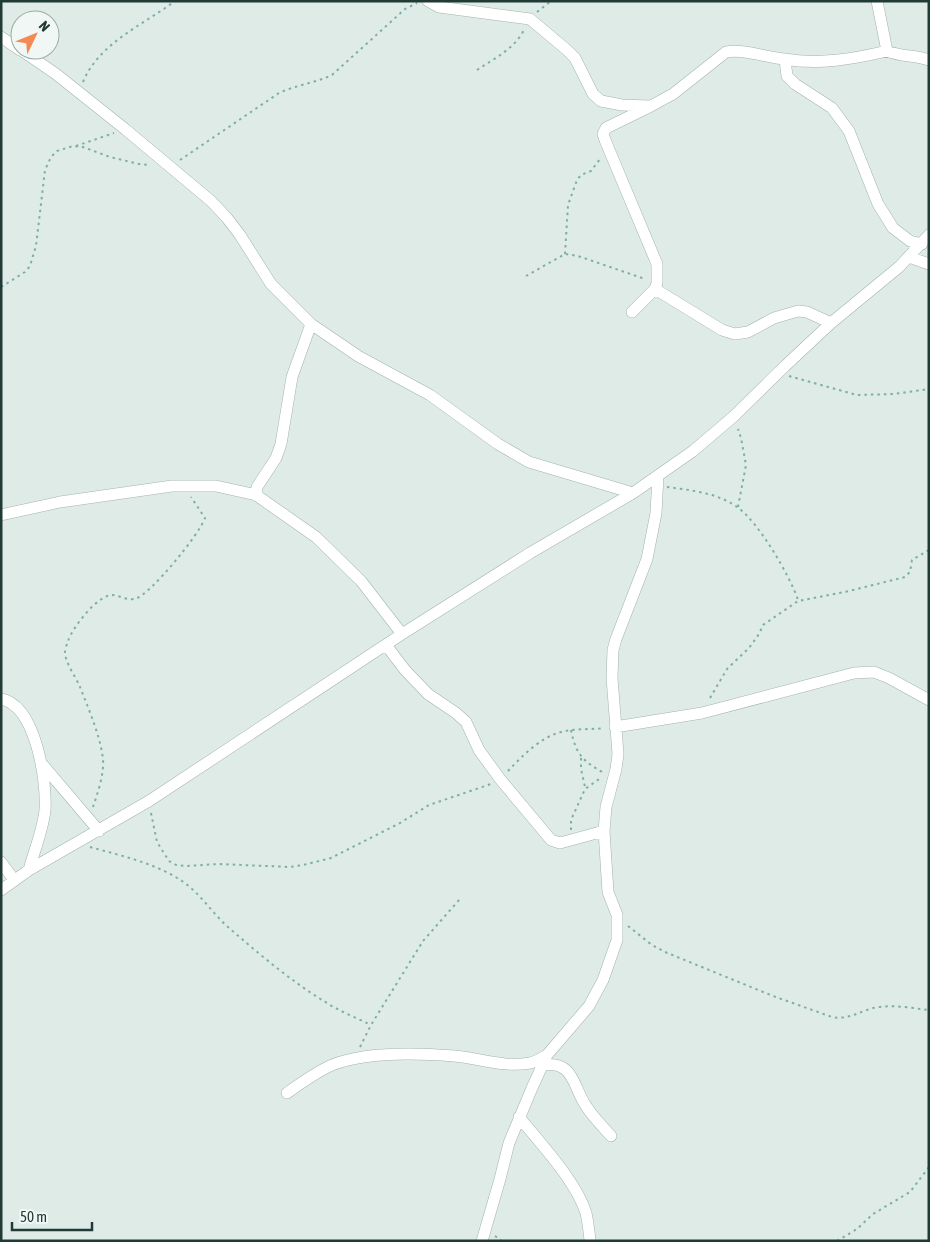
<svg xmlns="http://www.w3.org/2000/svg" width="930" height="1242" font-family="'Asap Condensed',sans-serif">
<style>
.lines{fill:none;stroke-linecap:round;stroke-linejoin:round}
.street-casing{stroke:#a2b3ae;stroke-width:12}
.path{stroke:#7fafa4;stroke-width:2;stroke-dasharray:2.5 4;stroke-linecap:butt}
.street{stroke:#fff;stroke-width:11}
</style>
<rect width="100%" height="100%" fill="#dfebe7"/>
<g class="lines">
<!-- street casing -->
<g class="street-casing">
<path id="street" d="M 428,1 L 439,7 L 530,19 L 567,50 L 575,58 L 593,94 L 601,101 L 622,105 L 649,106
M 877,1 L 887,51 C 901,57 915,55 929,60
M 1,37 L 20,50
M 21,50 L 56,74 L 125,129 L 211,201 L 227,218 L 240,235 L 271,284 L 311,324 L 358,356 L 430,395 L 498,444 L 529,462 L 633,493
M 785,60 L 787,76 L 795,84 L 832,108 L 849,131 L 878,204 L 893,228 L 910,241 L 922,244
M 909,257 L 929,264
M 655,289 L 722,330 L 735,334 L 748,332 L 774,318 L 798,311 L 807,312 L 831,323
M 632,312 L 655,289 L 657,283 L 657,264 L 605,140 L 603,134 L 606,128 L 651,106 L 673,94 L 726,52 C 746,49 764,57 784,59 C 819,65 853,59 887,51
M 256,495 L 257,487 L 276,458 L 281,444 L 292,377 L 311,324
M 1,515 L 60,502 L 172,486 L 216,486 L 256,495 L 316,537 L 361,581 L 402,634
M 386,645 L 405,670 L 428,694 L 456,713 L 466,722 L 479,750 L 500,779 L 551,840 L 560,843 L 604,831
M 1,699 C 36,705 47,782 45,810 C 43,830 34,851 29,870
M 615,727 L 702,713 L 854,673 L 874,672 L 889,678 L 929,700
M 42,764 L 99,831
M 1,862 L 14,880
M 1,890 L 29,870 L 149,801 L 402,634 L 530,553 L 633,493 L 693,451 L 733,417 L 785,366 L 831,323 L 899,267 L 929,235
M 543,1065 C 574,1060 573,1087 586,1106 C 593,1117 603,1127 611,1136
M 287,1093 C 301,1083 316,1072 332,1065 C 367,1051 417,1053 454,1056 C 479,1058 505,1068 530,1063 C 536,1062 542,1058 547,1055
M 519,1117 C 540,1143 576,1181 586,1213 C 588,1222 589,1231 590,1240
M 482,1241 L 500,1179 L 509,1143 L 532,1088 L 547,1055 L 589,1006 L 603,980 L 617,940 L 617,915 L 608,892 L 604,831 L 606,807 L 616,769 L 618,754 L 612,678 L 613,650 L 616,639 L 647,559 L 656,513 L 658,476"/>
</g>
<!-- path -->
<path class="path" d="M 537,12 L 551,1
M 477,70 C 495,58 514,49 524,30
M 83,82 C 99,43 143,25 175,1
M 76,146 L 114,133
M 180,160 L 279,93 C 296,85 315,83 332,75 L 405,9 L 417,3
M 565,254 L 568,205 L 577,180 L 581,175 L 591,171 L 600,159
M 526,276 L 565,254 L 578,256 L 645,279
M 1,287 L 25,272 L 30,266 L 36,246 L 45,170 L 51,157 L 57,151 L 73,146 L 83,147 L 110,157 L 139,164 L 150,165
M 789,376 L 857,395 L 894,394 L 929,389
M 667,487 C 690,490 718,493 737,507 C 758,521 790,576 798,600
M 738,507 L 746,465 L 741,438 L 738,429
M 710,698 L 727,669 L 749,648 L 759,634 L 763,625 L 798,601 L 849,591 L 905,577 L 910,572 L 912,560 L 929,550
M 571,730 C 576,755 583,761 604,773
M 581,758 L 581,769 L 585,787
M 508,771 C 522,756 541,737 561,732 C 575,728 590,730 604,728
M 93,807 C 98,792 104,775 103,759 C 100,735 89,710 80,687 C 76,677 65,663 65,652 C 65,649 67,644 68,641 C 73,627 96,597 111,595 C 120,595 128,602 137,598 C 152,592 199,535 205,518 L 191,497
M 151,813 L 157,842 L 169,861 L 176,865 L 186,866 L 219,864 L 290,867 L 303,865 L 331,858 L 400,823 L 429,805 L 491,784
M 571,830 L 571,820 L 585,789 L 602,777
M 90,847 C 122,856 155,863 182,881 C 200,893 212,913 228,927 C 259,954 292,982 327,1003 C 341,1012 357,1018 371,1025
M 628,926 L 652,945 L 665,952 L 773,996 L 832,1017 C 847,1020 859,1012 873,1008 C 891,1004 911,1008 929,1010
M 360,1047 L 371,1025 L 423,941 L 460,899
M 495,1236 L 502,1241
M 837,1241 L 857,1229 L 873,1214 L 910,1192 L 929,1167"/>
<!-- street -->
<use href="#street" class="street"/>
</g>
<!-- border -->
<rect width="930" height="1242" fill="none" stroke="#203b36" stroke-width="5"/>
<!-- north arrow -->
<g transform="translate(35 35) rotate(47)"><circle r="24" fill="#f0f7f4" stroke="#9daca8"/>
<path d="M0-4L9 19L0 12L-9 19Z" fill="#f48954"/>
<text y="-8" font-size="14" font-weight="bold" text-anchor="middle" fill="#203b36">N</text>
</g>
<!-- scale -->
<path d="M12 1222v8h80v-8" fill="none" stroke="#203b36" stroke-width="2.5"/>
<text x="20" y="1222" font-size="15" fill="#203b36" stroke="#f0f7f4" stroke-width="4" paint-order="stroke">50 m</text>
</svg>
